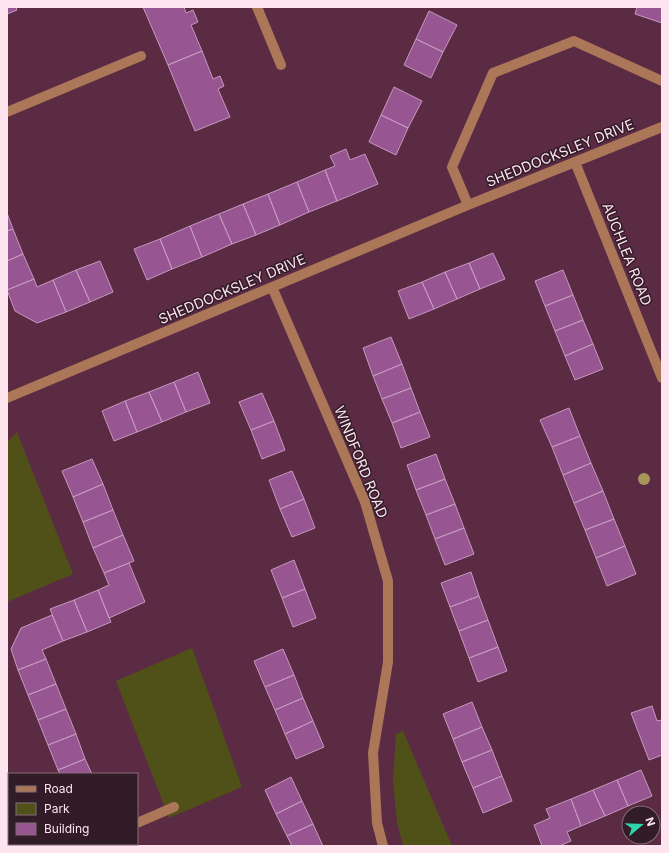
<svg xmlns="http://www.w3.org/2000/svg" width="669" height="853" font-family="Inter,sans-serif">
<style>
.green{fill:#505118}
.building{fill:#975691;stroke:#c698c0}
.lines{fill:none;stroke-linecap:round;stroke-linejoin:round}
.minor{stroke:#ac7759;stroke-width:10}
.tree{fill:#a8955b}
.labels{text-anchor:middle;stroke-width:3;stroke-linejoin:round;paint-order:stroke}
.street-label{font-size:14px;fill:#fee4ef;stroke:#321c27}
</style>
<rect width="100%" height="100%" fill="#5b2b43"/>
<!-- green -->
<path class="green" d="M 17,432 L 73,574 L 7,602 L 7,442 Z
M 192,648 L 242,787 L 169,818 L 116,681 Z
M 403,731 L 452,846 L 403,846 L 397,822 L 393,781 L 396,734 Z"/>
<!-- building -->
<path class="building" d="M 7,7 L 16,7 L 17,10 L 7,14 Z
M 143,7 L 184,7 L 186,13 L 193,10 L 198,22 L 191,25 L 202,51 L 168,65 Z
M 637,7 L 662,7 L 662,23 L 635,14 Z
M 429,11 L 457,25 L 443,52 L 416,39 Z
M 416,39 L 443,52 L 431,78 L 404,65 Z
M 202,51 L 213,79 L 220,76 L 224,86 L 218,89 L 230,117 L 195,131 L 168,65 Z
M 394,87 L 422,101 L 408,128 L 381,115 Z
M 381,115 L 408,128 L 396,155 L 369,142 Z
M 346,149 L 350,160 L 365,154 L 378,184 L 337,201 L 325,170 L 335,166 L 330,156 Z
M 325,170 L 337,201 L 309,212 L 297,182 Z
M 297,182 L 309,212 L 280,225 L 268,194 Z
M 268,194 L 280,225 L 256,235 L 243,204 Z
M 243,204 L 256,235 L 232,244 L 219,214 Z
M 7,213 L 13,229 L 7,231 Z
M 219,214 L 232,244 L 202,257 L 190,226 Z
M 190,226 L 202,257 L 172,269 L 160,239 Z
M 13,229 L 23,254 L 7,261 L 7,231 Z
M 160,239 L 172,269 L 147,280 L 134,249 Z
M 493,253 L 505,279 L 480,289 L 469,263 Z
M 23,254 L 34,279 L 7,290 L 7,261 Z
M 100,261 L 113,292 L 90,302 L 76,270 Z
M 469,263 L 480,289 L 457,299 L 445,272 Z
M 76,270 L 90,302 L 66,312 L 53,280 Z
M 563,270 L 573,295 L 545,306 L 535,281 Z
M 445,272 L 457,299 L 434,309 L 422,282 Z
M 34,279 L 37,287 L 53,280 L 66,312 L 37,323 L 15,311 L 7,290 Z
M 422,282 L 434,309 L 409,319 L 398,291 Z
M 573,295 L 583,320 L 555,331 L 545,306 Z
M 583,320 L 593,344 L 565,356 L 555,331 Z
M 391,337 L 402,364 L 373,376 L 363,348 Z
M 593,344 L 603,369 L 575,380 L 565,356 Z
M 402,364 L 411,388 L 382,399 L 373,376 Z
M 198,372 L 210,403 L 186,412 L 174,382 Z
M 174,382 L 186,412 L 162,422 L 149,392 Z
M 411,388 L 420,412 L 392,423 L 382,399 Z
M 149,392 L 162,422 L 137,432 L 125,401 Z
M 262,393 L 274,421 L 251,430 L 239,402 Z
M 125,401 L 137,432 L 114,441 L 102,411 Z
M 569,408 L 580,436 L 552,447 L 540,420 Z
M 420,412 L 430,437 L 401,448 L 392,423 Z
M 274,421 L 285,450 L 262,459 L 251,430 Z
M 580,436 L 591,463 L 563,475 L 552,447 Z
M 436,454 L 445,479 L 416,490 L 407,465 Z
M 92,459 L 103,484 L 73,497 L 62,471 Z
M 591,463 L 603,491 L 574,503 L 563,475 Z
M 292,471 L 304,499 L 280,509 L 269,480 Z
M 445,479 L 455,504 L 426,515 L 416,490 Z
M 103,484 L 113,510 L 83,522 L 73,497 Z
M 603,491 L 614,519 L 585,530 L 574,503 Z
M 304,499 L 315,528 L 292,537 L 280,509 Z
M 455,504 L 464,528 L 435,539 L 426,515 Z
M 113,510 L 123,535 L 93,548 L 83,522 Z
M 614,519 L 625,546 L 596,558 L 585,530 Z
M 464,528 L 474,554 L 445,565 L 435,539 Z
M 123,535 L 134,561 L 104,573 L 93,548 Z
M 625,546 L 636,574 L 607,586 L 596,558 Z
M 294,560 L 305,589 L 282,598 L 271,570 Z
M 129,563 L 145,602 L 109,618 L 98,590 L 109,585 L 104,573 Z
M 471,572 L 479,596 L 450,607 L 441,583 Z
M 305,589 L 316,618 L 293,627 L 282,598 Z
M 98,590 L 111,622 L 87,632 L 74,600 Z
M 479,596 L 488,620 L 459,631 L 450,607 Z
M 74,600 L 87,632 L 63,641 L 50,609 Z
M 52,615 L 63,641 L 42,650 L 46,659 L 18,670 L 11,649 L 21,628 Z
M 488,620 L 498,647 L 469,658 L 459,631 Z
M 498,647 L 507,671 L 478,682 L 469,658 Z
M 283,649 L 294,675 L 265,687 L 254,661 Z
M 46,659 L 56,684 L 28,695 L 18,670 Z
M 294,675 L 303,698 L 275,710 L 265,687 Z
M 56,684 L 66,709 L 38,720 L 28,695 Z
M 303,698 L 313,721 L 285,734 L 275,710 Z
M 472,702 L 482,727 L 453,739 L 443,714 Z
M 652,706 L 657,721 L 662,720 L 662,755 L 649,760 L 631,713 Z
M 66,709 L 76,734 L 48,745 L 38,720 Z
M 313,721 L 324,747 L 296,759 L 285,734 Z
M 482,727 L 492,750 L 462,762 L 453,739 Z
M 76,734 L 85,759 L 58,770 L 48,745 Z
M 492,750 L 502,776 L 473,788 L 462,762 Z
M 85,759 L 92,774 L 60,774 L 58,770 Z
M 641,770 L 652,796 L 628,806 L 617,780 Z
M 502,776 L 512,801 L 483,813 L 473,788 Z
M 291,777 L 302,801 L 276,814 L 265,790 Z
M 617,780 L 628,806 L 605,816 L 593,790 Z
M 593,790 L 605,816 L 581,826 L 571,799 Z
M 571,799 L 581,826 L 567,832 L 571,841 L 559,846 L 542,846 L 534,825 L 550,818 L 546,809 Z
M 302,801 L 313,824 L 287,836 L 276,814 Z
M 313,824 L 323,846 L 292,846 L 287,836 Z"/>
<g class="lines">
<!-- minor -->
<path class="minor" d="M 257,7 L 281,65
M 7,112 L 141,56
M 575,162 L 662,378
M 468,205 L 452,167 L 493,73 L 574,41 L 662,81
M 272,287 L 365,502 L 388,581 L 388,662 L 373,753 L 377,823 L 383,846
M 7,398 L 468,205 L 662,127
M 137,823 L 174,807
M 7,830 L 9,835
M 13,844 L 13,846
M 83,846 L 87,844"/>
</g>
<!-- trees -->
<circle class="tree" cx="644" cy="479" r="6"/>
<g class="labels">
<!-- street labels -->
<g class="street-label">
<text transform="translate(560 153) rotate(-22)" y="5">SHEDDOCKSLEY DRIVE</text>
<text transform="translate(627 254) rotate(68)" y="5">AUCHLEA ROAD</text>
<text transform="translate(232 289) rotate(-23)" y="5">SHEDDOCKSLEY DRIVE</text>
<text transform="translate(361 462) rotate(68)" y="5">WINDFORD ROAD</text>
</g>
</g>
<!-- border -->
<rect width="669" height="853" fill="none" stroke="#fee4ef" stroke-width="16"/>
<!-- legend -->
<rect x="8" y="773" width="130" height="72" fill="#321c27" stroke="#846c77"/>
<rect x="16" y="786" width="20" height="6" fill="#ac7759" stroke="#846c77"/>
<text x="44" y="793" font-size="12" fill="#fee4ef">Road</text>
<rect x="16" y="803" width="20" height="12" fill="#505118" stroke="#846c77"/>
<text x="44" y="813" font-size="12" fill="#fee4ef">Park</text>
<rect x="16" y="823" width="20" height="12" fill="#975691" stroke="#846c77"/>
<text x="44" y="833" font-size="12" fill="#fee4ef">Building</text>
<!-- north arrow -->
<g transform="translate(641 825) rotate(71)"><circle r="19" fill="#321c27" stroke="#846c77"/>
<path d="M0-3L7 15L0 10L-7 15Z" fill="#2fd4aa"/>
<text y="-6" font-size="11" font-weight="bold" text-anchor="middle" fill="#fee4ef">N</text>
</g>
</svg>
